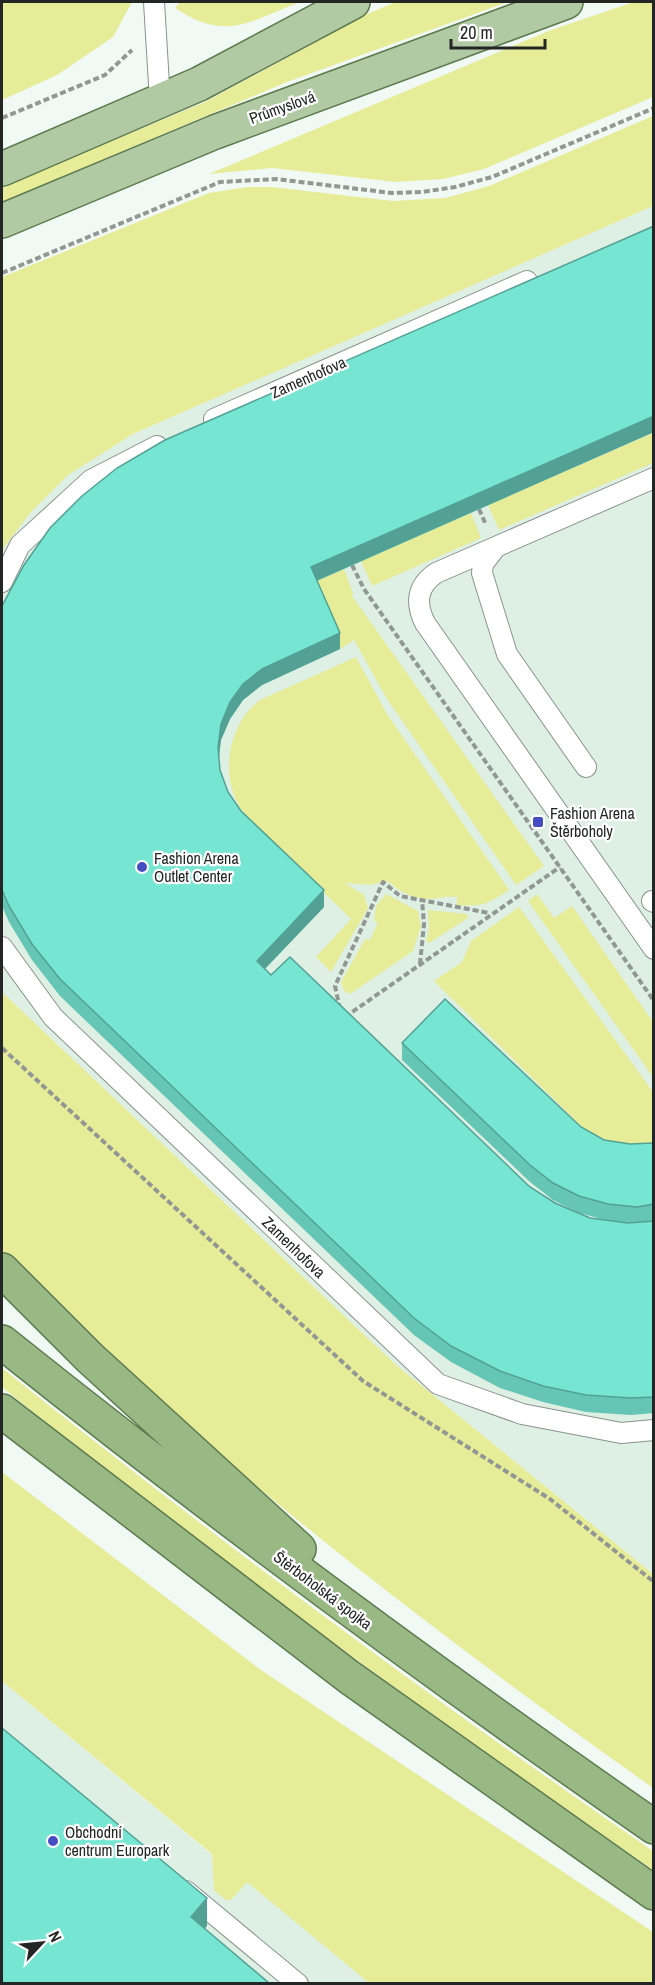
<svg xmlns="http://www.w3.org/2000/svg" width="655" height="1985" font-family="'Archivo Narrow',sans-serif">
<style>
.built{fill:#deefe4}
.green{fill:#e7ec98}
.lines{fill:none;stroke-linecap:round;stroke-linejoin:round}
.service-casing{stroke:#8b938e;stroke-width:22}
.primary-casing{stroke:#5e7a4f;stroke-width:36}
.trunk-casing{stroke:#5e7a4f;stroke-width:36}
.path{stroke:#919793;stroke-width:4;stroke-dasharray:6 3;stroke-linecap:butt}
.service{stroke:#fff;stroke-width:20}
.primary{stroke:#b2caa3;stroke-width:33}
.trunk{stroke:#98b884;stroke-width:33}
.wall{fill:#65c6b5}
.shaded-wall{fill:#53a194}
.building{fill:#76e6d3;stroke:#53a194;stroke-width:1.5}
.poi-dot{fill:#464dc2;stroke:#fff;stroke-width:2}
.labels{text-anchor:middle;stroke-width:4.5;stroke-linejoin:round;paint-order:stroke}
.street-label{font-size:16px;fill:#232624;stroke:#fff}
.poi-label{font-size:16px;fill:#232624;stroke:#fff;text-anchor:start}
</style>
<rect width="100%" height="100%" fill="#f0f9f3"/>
<!-- built -->
<path class="built" d="M 653,206 L 653,1574 L 395,1364 L 2,992 L 2,494 L 229,391 Z
M 2,1681 L 212,1855 L 214,1890 L 231,1900 L 247,1881 L 369,1983 L 2,1983 Z"/>
<!-- green -->
<path class="green" d="M 2,2 L 132,2 L 113,37 L 57,75 L 2,100 Z
M 180,2 L 300,2 C 248,22 227,42 175,8 Z
M 396,2 L 508,2 L 287,82 L 2,202 L 2,187 L 205,102 L 367,14 Z
M 634,2 L 653,2 L 653,97 L 484,169 L 443,179 L 396,182 L 272,168 L 209,174 L 551,30 Z
M 653,116 L 653,206 L 133,434 L 68,475 L 31,512 L 2,550 L 2,277 L 209,193 L 247,187 L 272,187 L 393,201 L 445,198 L 489,186 Z
M 653,433 L 653,463 L 499,530 L 488,505 Z
M 471,513 L 481,538 L 372,586 L 361,561 Z
M 344,569 L 353,593 L 352,596 L 544,866 L 516,885 L 387,699 L 354,640 L 340,649 L 311,583 Z
M 356,657 L 387,714 L 509,890 C 488,904 482,907 457,905 L 457,897 C 444,896 438,899 427,899 C 413,899 397,890 387,881 L 370,885 L 345,883 L 364,895 L 368,908 L 331,972 L 316,957 L 351,919 C 329,898 307,876 285,854 C 268,837 246,822 236,800 C 221,767 231,721 260,700 Z
M 386,894 L 418,911 L 421,926 L 413,951 L 350,994 L 344,991 L 341,982 L 365,939 L 370,940 L 378,922 L 374,921 L 376,906 Z
M 537,894 L 554,918 L 572,906 L 653,1022 L 653,1077 L 528,901 Z
M 519,907 L 653,1092 L 653,1146 L 616,1146 L 584,1129 L 434,981 L 462,962 L 471,941 Z
M 428,910 L 467,914 L 468,918 L 429,943 L 426,941 L 429,929 Z
M 2,992 L 395,1364 L 653,1574 L 653,1788 C 423,1624 198,1454 2,1250 Z
M 2,1368 C 213,1537 430,1698 653,1851 L 653,1870 C 431,1716 211,1558 2,1387 Z
M 2,1472 L 261,1670 L 653,1932 L 653,1983 L 369,1983 L 247,1882 L 231,1900 L 226,1900 L 214,1890 L 212,1854 L 2,1681 Z"/>
<g class="lines">
<!-- service casing -->
<g class="service-casing">
<path id="service" d="M 154,2 L 160,101
M 214,419 L 527,281
M 654,478 L 436,573 C 417,586 415,603 425,623 L 654,949
M 496,547 L 483,564 L 482,573 L 507,654 L 586,767
M 2,582 L 20,545 L 91,480 L 157,446
M 652,901 L 654,902
M 2,947 L 53,1017 L 438,1384 L 522,1414 L 621,1433 L 654,1430
M 186,1891 L 298,1984"/>
</g>
<!-- primary casing -->
<g class="primary-casing">
<path id="primary" d="M 2,169 L 199,84 L 353,2
M 2,221 L 215,132 L 566,2"/>
</g>
<!-- trunk casing -->
<g class="trunk-casing">
<path id="trunk" d="M 2,1270 L 90,1358 L 299,1549
M 2,1342 C 213,1511 431,1672 654,1827
M 2,1411 L 349,1677 L 654,1893"/>
</g>
<!-- path -->
<path class="path" d="M 2,118 L 105,75 L 132,50
M 2,273 L 220,182 L 276,179 L 392,193 L 422,192 L 455,187 L 492,177 L 654,108
M 479,509 L 486,525
M 352,565 L 364,589 L 654,1001
M 420,964 L 424,924 L 422,900
M 340,1009 L 335,986 L 383,882 L 400,896 L 489,913
M 345,1017 L 560,867
M 2,1048 L 363,1381 L 550,1499 L 654,1582"/>
<!-- service -->
<use href="#service" class="service"/>
<!-- primary -->
<use href="#primary" class="primary"/>
<!-- trunk -->
<use href="#trunk" class="trunk"/>
</g>
<!-- wall -->
<path class="wall" d="M 654,226 L 654,432 L 317,581 L 340,649 L 262,685 L 243,700 L 230,719 L 221,740 L 219,757 L 220,770 L 228,792 L 241,811 L 324,907 L 265,969 L 271,975 L 530,1187 L 555,1203 L 590,1218 L 602,1219 L 579,1213 L 553,1200 L 530,1182 L 402,1060 L 402,1043 L 581,1127 L 604,1140 L 630,1144 L 654,1145 L 654,1413 L 631,1415 L 586,1412 L 543,1402 L 500,1388 L 451,1362 L 414,1335 L 60,996 L 32,960 L 9,922 L 2,906 L 2,606 Z"/>
<!-- shaded-wall -->
<path class="shaded-wall" d="M 654,416 L 654,432 L 311,583 L 311,567 Z
M 340,633 L 340,649 L 262,685 L 243,700 L 230,719 L 221,740 L 218,763 L 218,747 L 221,724 L 230,702 L 243,684 L 262,669 Z
M 324,890 L 324,907 L 257,977 L 257,961 Z
M 207,1898 L 207,1926 L 191,1945 L 191,1917 Z"/>
<!-- building -->
<path class="building" d="M 654,226 L 654,416 L 311,567 L 340,633 L 262,669 L 243,684 L 230,702 L 221,724 L 218,747 L 220,770 L 228,792 L 241,811 L 324,890 L 257,961 L 271,975 L 290,957 L 530,1187 L 555,1203 L 590,1218 L 628,1223 L 654,1221 L 654,1397 L 631,1398 L 586,1395 L 543,1386 L 500,1371 L 451,1346 L 414,1318 L 60,979 L 32,944 L 9,906 L 2,890 L 2,606 L 24,565 L 50,528 L 82,496 L 117,468 L 165,440 Z
M 445,999 L 581,1127 L 604,1140 L 630,1144 L 653,1143 L 654,1204 L 637,1207 L 608,1204 L 579,1196 L 553,1183 L 530,1165 L 402,1043 Z
M 2,1728 L 207,1898 L 191,1917 L 269,1983 L 2,1983 Z"/>
<!-- markers -->
<g class="poi-dot">
<rect x="532" y="816" width="12" height="12" rx="3"/>
<circle cx="142" cy="867" r="6"/>
<circle cx="53" cy="1841" r="6"/>
</g>
<g class="labels">
<!-- street labels -->
<g class="street-label">
<text transform="translate(282 107) rotate(-20)" y="6">Průmyslová</text>
<text transform="translate(308 377) rotate(-24)" y="6">Zamenhofova</text>
<text transform="translate(294 1247) rotate(44)" y="6">Zamenhofova</text>
<text transform="translate(323 1590) rotate(37)" y="6">Štěrboholská spojka</text>
</g>
<!-- poi labels -->
<g class="poi-label">
<text x="550" y="819">Fashion Arena<tspan x="550" dy="18">Štěrboholy</tspan></text>
<text x="154" y="864">Fashion Arena<tspan x="154" dy="18">Outlet Center</tspan></text>
<text x="65" y="1838">Obchodní<tspan x="65" dy="18">centrum Europark</tspan></text>
</g>
</g>
<!-- border -->
<rect width="655" height="1985" fill="none" stroke="#232624" stroke-width="6"/>
<!-- north arrow -->
<g transform="translate(42 1943) rotate(64)" stroke="#ffffff" stroke-width="4.5" paint-order="stroke">
<path d="M0-4.5L10 22L0 15L-10 22Z" fill="#232624"/>
<text y="-9" font-size="16" font-weight="bold" text-anchor="middle" fill="#232624">N</text>
</g>
<!-- scale -->
<path d="M451 39v9h94v-9" fill="none" stroke="#232624" stroke-width="3"/>
<text x="460" y="39" font-size="18" fill="#232624" stroke="#ffffff" stroke-width="4.5" paint-order="stroke">20 m</text>
</svg>
